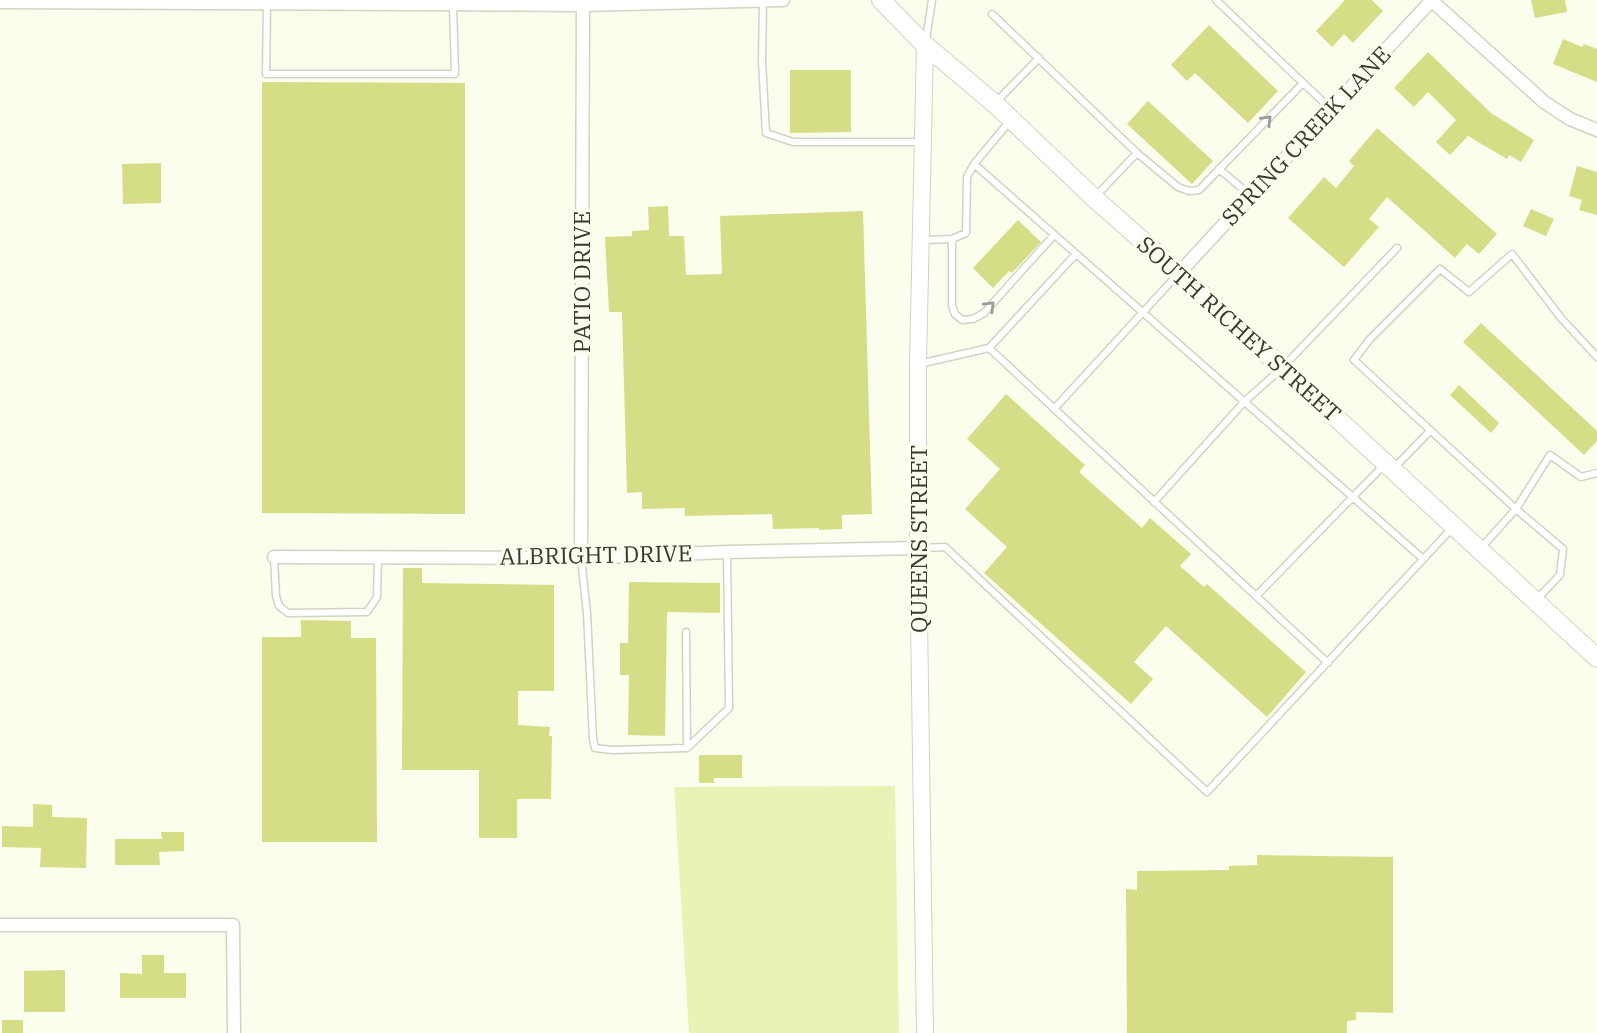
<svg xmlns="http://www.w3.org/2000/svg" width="1597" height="1033" font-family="'IBM Plex Serif',serif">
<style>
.green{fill:#ebf2b5}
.building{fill:#d5dd87}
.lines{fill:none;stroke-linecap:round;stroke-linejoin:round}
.service-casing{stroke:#d1d3c3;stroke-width:9}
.minor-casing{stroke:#d1d3c3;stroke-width:15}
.tertiary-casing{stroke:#d1d3c3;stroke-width:18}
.secondary-casing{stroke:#d1d3c3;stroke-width:20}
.service{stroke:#fff;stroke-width:6}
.minor{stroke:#fff;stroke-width:12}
.tertiary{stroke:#fff;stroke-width:16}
.secondary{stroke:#fff;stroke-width:18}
.oneway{stroke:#9c9c99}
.labels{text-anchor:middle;stroke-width:7;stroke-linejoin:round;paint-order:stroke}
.street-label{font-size:23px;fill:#383933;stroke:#fbfeed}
</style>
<rect width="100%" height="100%" fill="#fbfeed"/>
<!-- green -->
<path class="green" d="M 895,786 L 899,1033 L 689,1033 L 674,787 Z"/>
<!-- building -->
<path class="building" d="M 1345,0 L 1372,0 L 1383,11 L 1353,43 L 1344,34 L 1332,47 L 1316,31 Z
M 1531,0 L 1565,0 L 1567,12 L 1535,18 Z
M 1209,25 L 1278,91 L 1248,123 L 1195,73 L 1187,81 L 1171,65 Z
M 1563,39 L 1582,47 L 1584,44 L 1597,49 L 1597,82 L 1553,64 Z
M 1428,52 L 1491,113 L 1534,140 L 1521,162 L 1509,155 L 1507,159 L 1468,136 L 1450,155 L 1436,142 L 1456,120 L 1428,92 L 1414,107 L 1394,88 Z
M 790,70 L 851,70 L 851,132 L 790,133 Z
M 262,82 L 465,83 L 465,514 L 262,513 Z
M 1148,101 L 1213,161 L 1192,184 L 1127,124 Z
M 1377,128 L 1497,234 L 1479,254 L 1467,244 L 1455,258 L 1387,197 L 1369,219 L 1379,227 L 1344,267 L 1288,218 L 1324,177 L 1336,188 L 1354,166 L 1349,161 Z
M 161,163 L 161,203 L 123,204 L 122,164 Z
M 1577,166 L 1597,172 L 1597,215 L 1579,210 L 1582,200 L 1569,196 Z
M 668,206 L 669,236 L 684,236 L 686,275 L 722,274 L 720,216 L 863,211 L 872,514 L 842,515 L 842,529 L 819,530 L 819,528 L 773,529 L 772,514 L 685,516 L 685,508 L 642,509 L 642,492 L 627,493 L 622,312 L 609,312 L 605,237 L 632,236 L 632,231 L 649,230 L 648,207 Z
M 1531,209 L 1554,219 L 1546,236 L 1523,226 Z
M 1018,220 L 1041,242 L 1012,273 L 1009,271 L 993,288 L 973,268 Z
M 1481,323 L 1597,431 L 1597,441 L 1584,455 L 1463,342 Z
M 1459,385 L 1499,423 L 1491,433 L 1450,395 Z
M 1006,394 L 1085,465 L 1079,472 L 1142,528 L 1150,518 L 1191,554 L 1180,566 L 1204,587 L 1207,584 L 1306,672 L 1267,717 L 1166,626 L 1134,662 L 1153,679 L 1131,704 L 984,573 L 1007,547 L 965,509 L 1000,469 L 967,439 Z
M 403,568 L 422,568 L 422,583 L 554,585 L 554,691 L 518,691 L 518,725 L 550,727 L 549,736 L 552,736 L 551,799 L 517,799 L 517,838 L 479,838 L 479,770 L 402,770 Z
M 629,582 L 720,583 L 720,613 L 667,612 L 665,736 L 628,735 L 629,675 L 620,675 L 620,643 L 628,643 Z
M 301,620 L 351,621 L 351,638 L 376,638 L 377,842 L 262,842 L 262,637 L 301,637 Z
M 699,755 L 742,755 L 742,778 L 714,778 L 714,783 L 699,783 Z
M 33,804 L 52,805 L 52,817 L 87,818 L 86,868 L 40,867 L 41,848 L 2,847 L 2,826 L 33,827 Z
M 161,832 L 184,832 L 184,851 L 159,852 L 160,865 L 115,865 L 115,839 L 162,839 Z
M 1257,855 L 1393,857 L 1393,1013 L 1356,1012 L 1356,1020 L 1347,1021 L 1347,1033 L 1127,1033 L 1126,889 L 1137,890 L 1137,871 L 1229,870 L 1229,866 L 1257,865 Z
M 142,955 L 164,955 L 164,973 L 186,973 L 186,998 L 120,998 L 120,973 L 142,974 Z
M 65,970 L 65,1012 L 24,1012 L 24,971 Z
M 2,1020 L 23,1020 L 23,1033 L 2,1033 Z"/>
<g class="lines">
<!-- service casing -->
<g class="service-casing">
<path id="service" d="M 763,2 L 762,61 L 766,133 L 793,142 L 922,142
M 267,5 L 266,74 L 455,74 L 453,5
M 992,14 L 1137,153 L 1178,187 L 1189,191 L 1199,190 L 1303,83 L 1216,0
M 926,40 L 932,0
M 1303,83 L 1331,109
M 996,102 L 1039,58
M 974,164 L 1422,558
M 1219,169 L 1250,195
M 1095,197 L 1137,153
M 952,239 L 952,306 L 955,314 L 962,320 L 973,319 L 984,313 L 1054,235
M 923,240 L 952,239 L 966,233 L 967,177 L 974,164 L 1010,121
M 989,348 L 1076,254
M 919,364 L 989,348 L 1328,663
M 1054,409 L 1178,274
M 1394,468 L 1430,431
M 1154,502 L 1244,402 L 1282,368 L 1397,248
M 920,548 L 945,547 L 1207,792 L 1453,527
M 1481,548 L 1516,509 L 1550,455 L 1581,477 L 1597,473
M 274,557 L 276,596 L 279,606 L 288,613 L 367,612 L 377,597 L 378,557
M 581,558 L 587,613 L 593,739 L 595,748 L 612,750 L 687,748 L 729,708 L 727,552
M 1256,596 L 1384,465
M 1537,599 L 1560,575 L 1563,549 L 1516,509 L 1354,360 L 1370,339 L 1440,269 L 1469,292 L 1512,254 L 1561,318 L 1597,357
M 686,632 L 687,748"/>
</g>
<!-- minor casing -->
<g class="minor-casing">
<path id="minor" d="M 1431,0 L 1544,102 L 1570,119 L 1597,130
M 0,2 L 583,5 L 783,0
M 1179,273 L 1432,0
M 274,557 L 581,558 L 727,552 L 918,548
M 581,558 L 583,5
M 0,925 L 233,925 L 234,1033"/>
</g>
<!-- tertiary casing -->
<g class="tertiary-casing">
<path id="tertiary" d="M 925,1033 L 918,548 L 918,364 L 925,45"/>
</g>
<!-- secondary casing -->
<g class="secondary-casing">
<path id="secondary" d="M 881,0 L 925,45 L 995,104 L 1094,198 L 1179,273 L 1597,658"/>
</g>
<!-- service -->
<use href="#service" class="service"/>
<!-- minor -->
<use href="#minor" class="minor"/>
<!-- tertiary -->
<use href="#tertiary" class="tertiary"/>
<!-- secondary -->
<use href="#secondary" class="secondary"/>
</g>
<!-- one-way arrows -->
<defs><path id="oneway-chevron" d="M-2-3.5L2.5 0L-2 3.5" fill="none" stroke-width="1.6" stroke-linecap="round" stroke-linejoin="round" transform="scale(1.75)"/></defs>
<g class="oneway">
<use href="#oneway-chevron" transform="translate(1267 120) rotate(-46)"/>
<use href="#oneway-chevron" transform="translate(990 306) rotate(-45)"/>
</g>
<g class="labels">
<!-- street labels -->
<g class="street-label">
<text transform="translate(1306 136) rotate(-47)" y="8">SPRING CREEK LANE</text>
<text transform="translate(582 282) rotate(-90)" y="8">PATIO DRIVE</text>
<text transform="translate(1239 329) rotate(42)" y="8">SOUTH RICHEY STREET</text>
<text transform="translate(919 539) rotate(-90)" y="8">QUEENS STREET</text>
<text transform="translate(596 555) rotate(-1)" y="8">ALBRIGHT DRIVE</text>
</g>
</g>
</svg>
